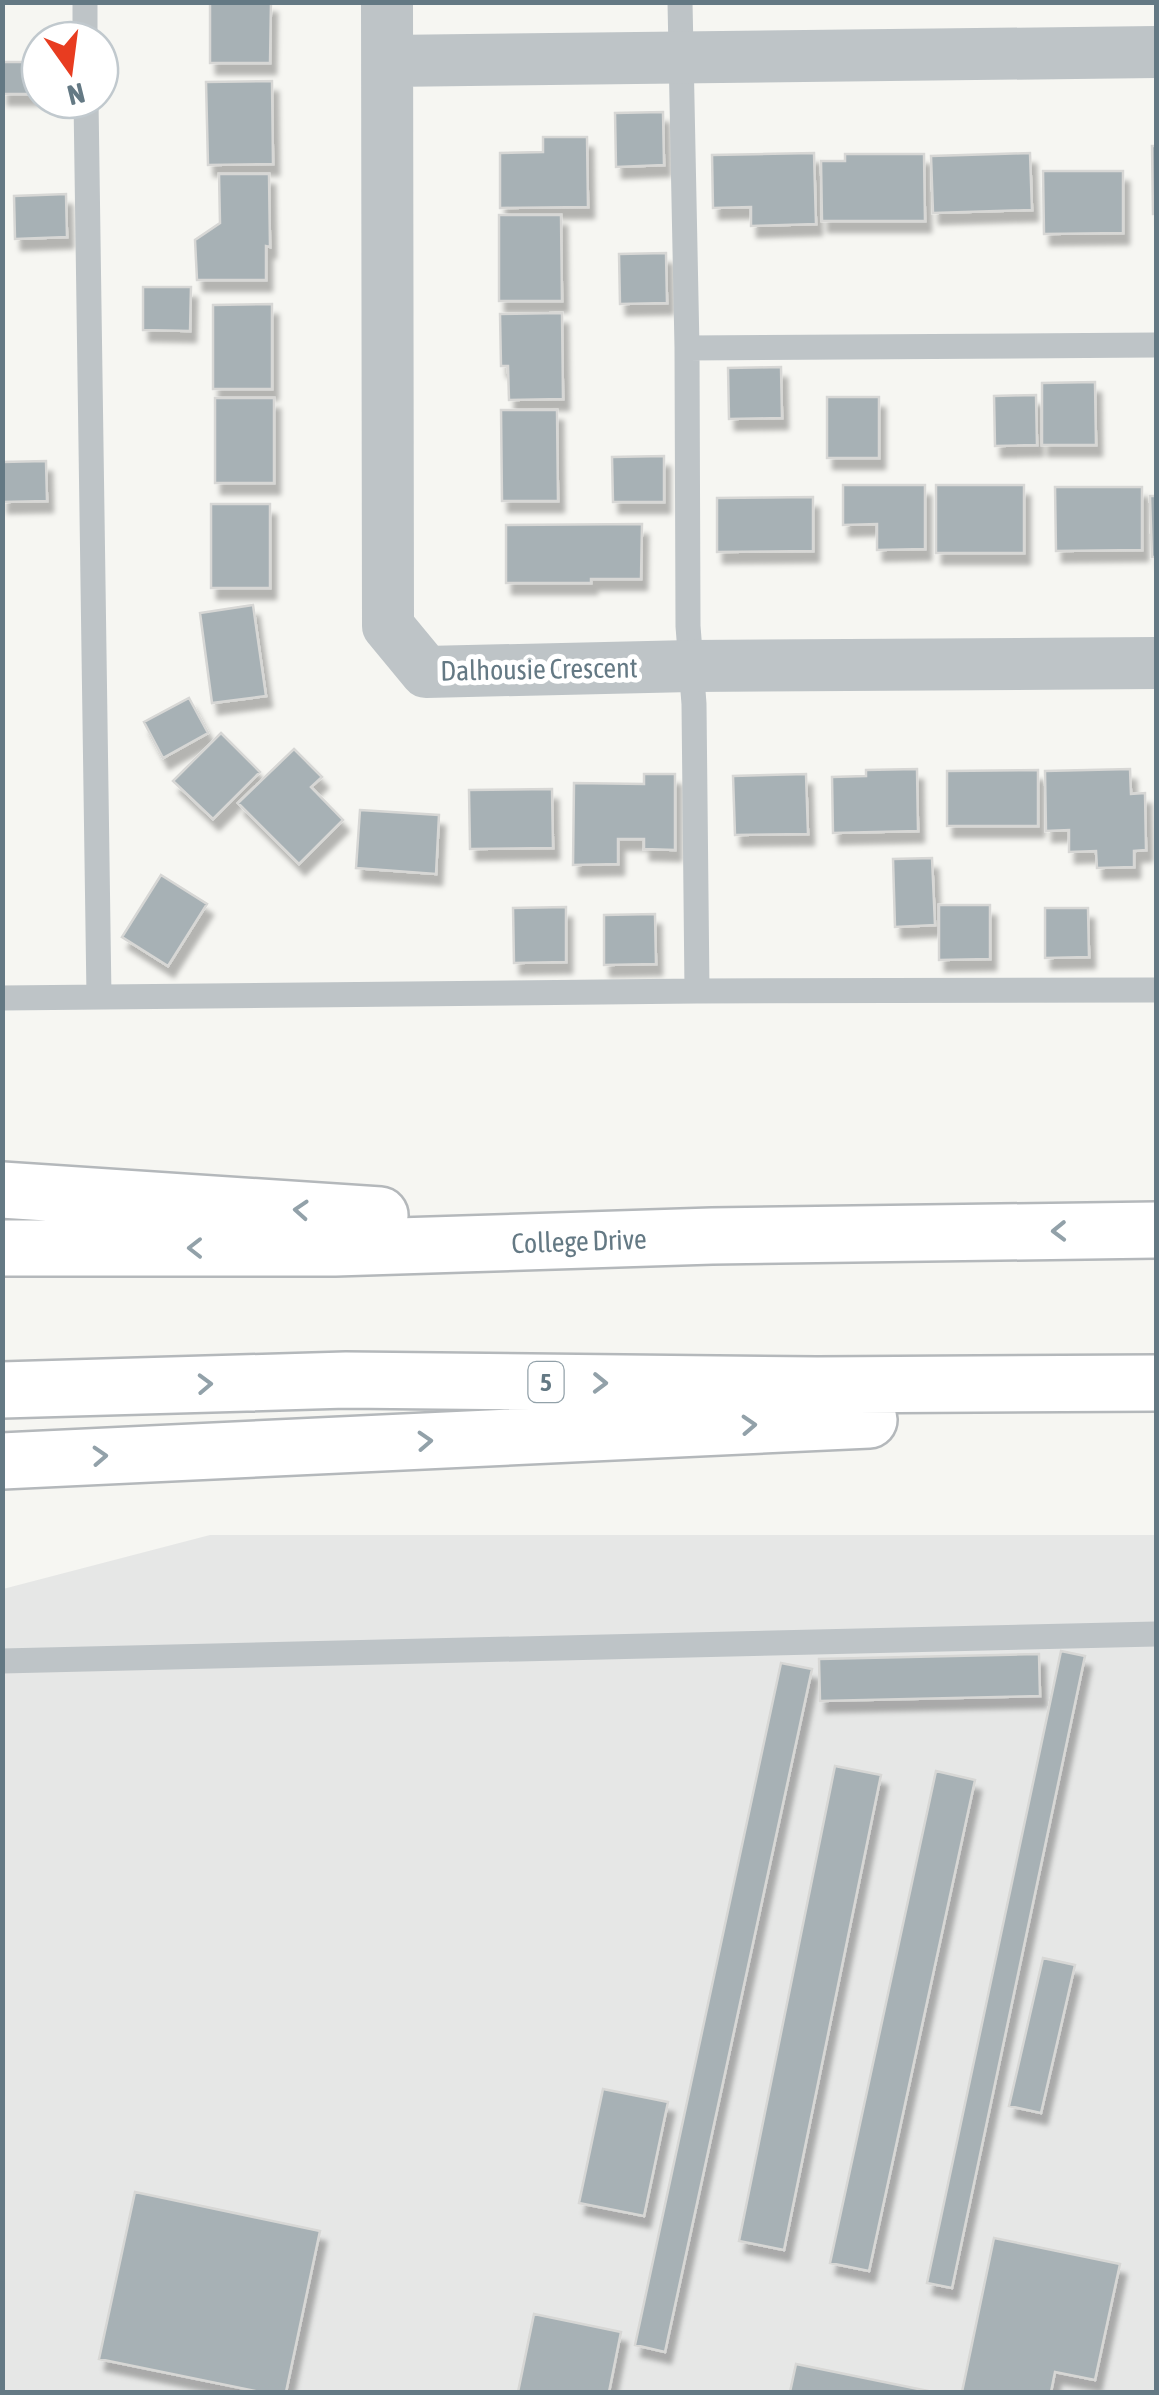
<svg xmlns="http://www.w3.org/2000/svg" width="1159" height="2395" font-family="'Asap Condensed',sans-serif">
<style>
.built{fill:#e6e7e6}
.building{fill:#a7b1b5;stroke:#d7d7d5;stroke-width:2.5;filter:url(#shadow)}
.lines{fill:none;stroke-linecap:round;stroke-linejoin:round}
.motorway-casing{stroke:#b4b8bb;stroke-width:60}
.service{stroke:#bec4c7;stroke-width:25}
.minor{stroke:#bec4c7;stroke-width:52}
.motorway{stroke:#fff;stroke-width:55}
.oneway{stroke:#92a1a9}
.labels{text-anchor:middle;stroke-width:10;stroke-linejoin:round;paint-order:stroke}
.shield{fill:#fff;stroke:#92a1a9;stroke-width:2.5}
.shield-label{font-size:25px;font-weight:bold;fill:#647984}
.street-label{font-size:28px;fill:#647984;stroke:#fff}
</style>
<defs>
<filter id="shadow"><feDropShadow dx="6" dy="11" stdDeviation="2.5" flood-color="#0004"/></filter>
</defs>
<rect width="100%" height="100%" fill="#f6f6f2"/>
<!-- built -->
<path class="built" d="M 210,1535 L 1156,1535 L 1156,2392 L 3,2392 L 3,1589 Z"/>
<!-- building -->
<path class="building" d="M 210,2 L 271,2 L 270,63 L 210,63 Z
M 2,62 L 40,62 L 40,94 L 2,94 Z
M 272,81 L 273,164 L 208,165 L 206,82 Z
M 663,112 L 664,165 L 616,167 L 615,113 Z
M 543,137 L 587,137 L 588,207 L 500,208 L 500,153 L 543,152 Z
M 1152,146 L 1156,146 L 1156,214 L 1153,214 Z
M 814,153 L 816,224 L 751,226 L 751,207 L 713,208 L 712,155 Z
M 1030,153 L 1032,210 L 933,213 L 931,156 Z
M 845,154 L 924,154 L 925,221 L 822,221 L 821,161 L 845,161 Z
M 1043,171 L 1123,171 L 1123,233 L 1044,234 Z
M 219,174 L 269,174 L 270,247 L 266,246 L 266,280 L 197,280 L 195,240 L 220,223 Z
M 66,194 L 67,237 L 15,239 L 14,196 Z
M 499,215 L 561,215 L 562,301 L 499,301 Z
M 666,253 L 667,303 L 620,304 L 619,254 Z
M 143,287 L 191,287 L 190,331 L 143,330 Z
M 272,304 L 272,389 L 213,389 L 213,305 Z
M 562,313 L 563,399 L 509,400 L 508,366 L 501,366 L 500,314 Z
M 781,367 L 782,418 L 729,419 L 728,368 Z
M 1095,382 L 1096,445 L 1042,445 L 1042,383 Z
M 1036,395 L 1037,445 L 995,446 L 994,396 Z
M 827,397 L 879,397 L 879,458 L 827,458 Z
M 215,398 L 274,398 L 274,483 L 215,483 Z
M 501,410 L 557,410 L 558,501 L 502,501 Z
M 664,456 L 664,502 L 613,502 L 612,457 Z
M 46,461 L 47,501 L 2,502 L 2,462 Z
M 843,485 L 925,485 L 925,549 L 877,550 L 877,524 L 843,525 Z
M 936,485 L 1024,485 L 1024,553 L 936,553 Z
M 1055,487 L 1142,487 L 1142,550 L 1056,551 Z
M 1150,496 L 1156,496 L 1156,557 L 1152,557 Z
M 813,497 L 813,551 L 717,552 L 717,498 Z
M 211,504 L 270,504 L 270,588 L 211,588 Z
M 642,524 L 641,579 L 591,579 L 591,583 L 506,583 L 506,525 Z
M 253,605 L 266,696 L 212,703 L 200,613 Z
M 189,698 L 208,733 L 163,758 L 144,722 Z
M 221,733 L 260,772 L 213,819 L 173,781 Z
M 294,749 L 322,777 L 311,787 L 343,820 L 299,864 L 238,803 Z
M 917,769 L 918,831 L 833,833 L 832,777 L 866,776 L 866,770 Z
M 1130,769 L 1131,794 L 1145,793 L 1146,850 L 1134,851 L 1134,867 L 1097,868 L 1096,851 L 1069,852 L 1069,830 L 1046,831 L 1045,771 Z
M 1038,770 L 1038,826 L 947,826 L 947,771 Z
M 644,774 L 675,774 L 675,850 L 644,849 L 644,839 L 618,839 L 618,864 L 573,865 L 574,783 L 644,784 Z
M 806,774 L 808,834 L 735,835 L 733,776 Z
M 552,789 L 553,848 L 470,849 L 469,790 Z
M 360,810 L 439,815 L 436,874 L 356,868 Z
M 932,858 L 935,925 L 895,927 L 893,859 Z
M 161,875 L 207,904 L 168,966 L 122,937 Z
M 939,905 L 990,905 L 990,959 L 939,960 Z
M 566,907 L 566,962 L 514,963 L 513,908 Z
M 1045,908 L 1088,908 L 1089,957 L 1045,958 Z
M 655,914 L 656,964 L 604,965 L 604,915 Z
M 1061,1651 L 1085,1656 L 952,2288 L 927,2283 Z
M 1039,1654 L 1040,1696 L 820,1701 L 819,1659 Z
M 781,1663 L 812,1669 L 665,2352 L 635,2345 Z
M 835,1766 L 881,1775 L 784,2250 L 739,2241 Z
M 936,1771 L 975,1780 L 869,2271 L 830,2263 Z
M 1043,1958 L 1075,1965 L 1041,2113 L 1009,2106 Z
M 603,2089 L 668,2102 L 644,2216 L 579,2203 Z
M 135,2192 L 320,2231 L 286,2392 L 260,2392 L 99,2359 Z
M 994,2238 L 1120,2264 L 1095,2380 L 1055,2372 L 1051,2392 L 962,2392 Z
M 534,2314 L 621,2332 L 609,2392 L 518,2392 Z
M 796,2364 L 933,2392 L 790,2392 Z"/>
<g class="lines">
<!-- motorway casing -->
<g class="motorway-casing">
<path id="motorway" d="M 2,1190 L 380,1215
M 2,1248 L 335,1248 L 712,1236 L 1156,1230
M 2,1390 L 346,1380 L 817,1385 L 1156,1383
M 2,1461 L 869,1420"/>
</g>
<!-- service -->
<path class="service" d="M 85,2 L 85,40
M 680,2 L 687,348 L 688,626 L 694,704 L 697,991
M 86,100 L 99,997
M 687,348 L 1156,345
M 2,998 L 697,991 L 1156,990
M 2,1661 L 1156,1634"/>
<!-- minor -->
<path class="minor" d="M 387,2 L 388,626 L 426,672 L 691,666 L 1156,663
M 388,61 L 1156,52"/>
<!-- motorway -->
<use href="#motorway" class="motorway"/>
</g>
<!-- one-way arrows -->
<defs><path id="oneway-chevron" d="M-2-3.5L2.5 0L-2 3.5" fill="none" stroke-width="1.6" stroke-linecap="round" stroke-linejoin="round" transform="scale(2.5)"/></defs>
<g class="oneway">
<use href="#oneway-chevron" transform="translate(301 1210) rotate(-176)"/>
<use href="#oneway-chevron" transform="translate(1059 1231) rotate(179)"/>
<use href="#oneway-chevron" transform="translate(195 1248) rotate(-180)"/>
<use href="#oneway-chevron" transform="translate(600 1383) rotate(1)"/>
<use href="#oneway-chevron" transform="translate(205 1384) rotate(-2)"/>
<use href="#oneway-chevron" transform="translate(749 1425) rotate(-3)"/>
<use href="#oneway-chevron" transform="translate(425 1441) rotate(-3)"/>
<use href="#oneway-chevron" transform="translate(100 1456) rotate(-3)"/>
</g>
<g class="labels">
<!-- shield labels -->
<rect class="shield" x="528.5" y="1362" width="35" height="40" rx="8"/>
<g class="shield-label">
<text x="546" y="1391">5</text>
</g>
<!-- street labels -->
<g class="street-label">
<text transform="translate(539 669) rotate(-1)" y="10">Dalhousie Crescent</text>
<text transform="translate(579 1241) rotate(-2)" y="10">College Drive</text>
</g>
</g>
<!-- border -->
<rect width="1159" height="2395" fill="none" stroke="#647984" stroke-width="10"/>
<!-- north arrow -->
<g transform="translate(70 70) rotate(166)"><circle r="48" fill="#ffffff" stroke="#c1c9ce" stroke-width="2.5"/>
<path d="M0-8L18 38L0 25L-18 38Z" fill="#e83c20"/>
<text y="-15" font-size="28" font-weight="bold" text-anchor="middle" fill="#647984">N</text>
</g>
</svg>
